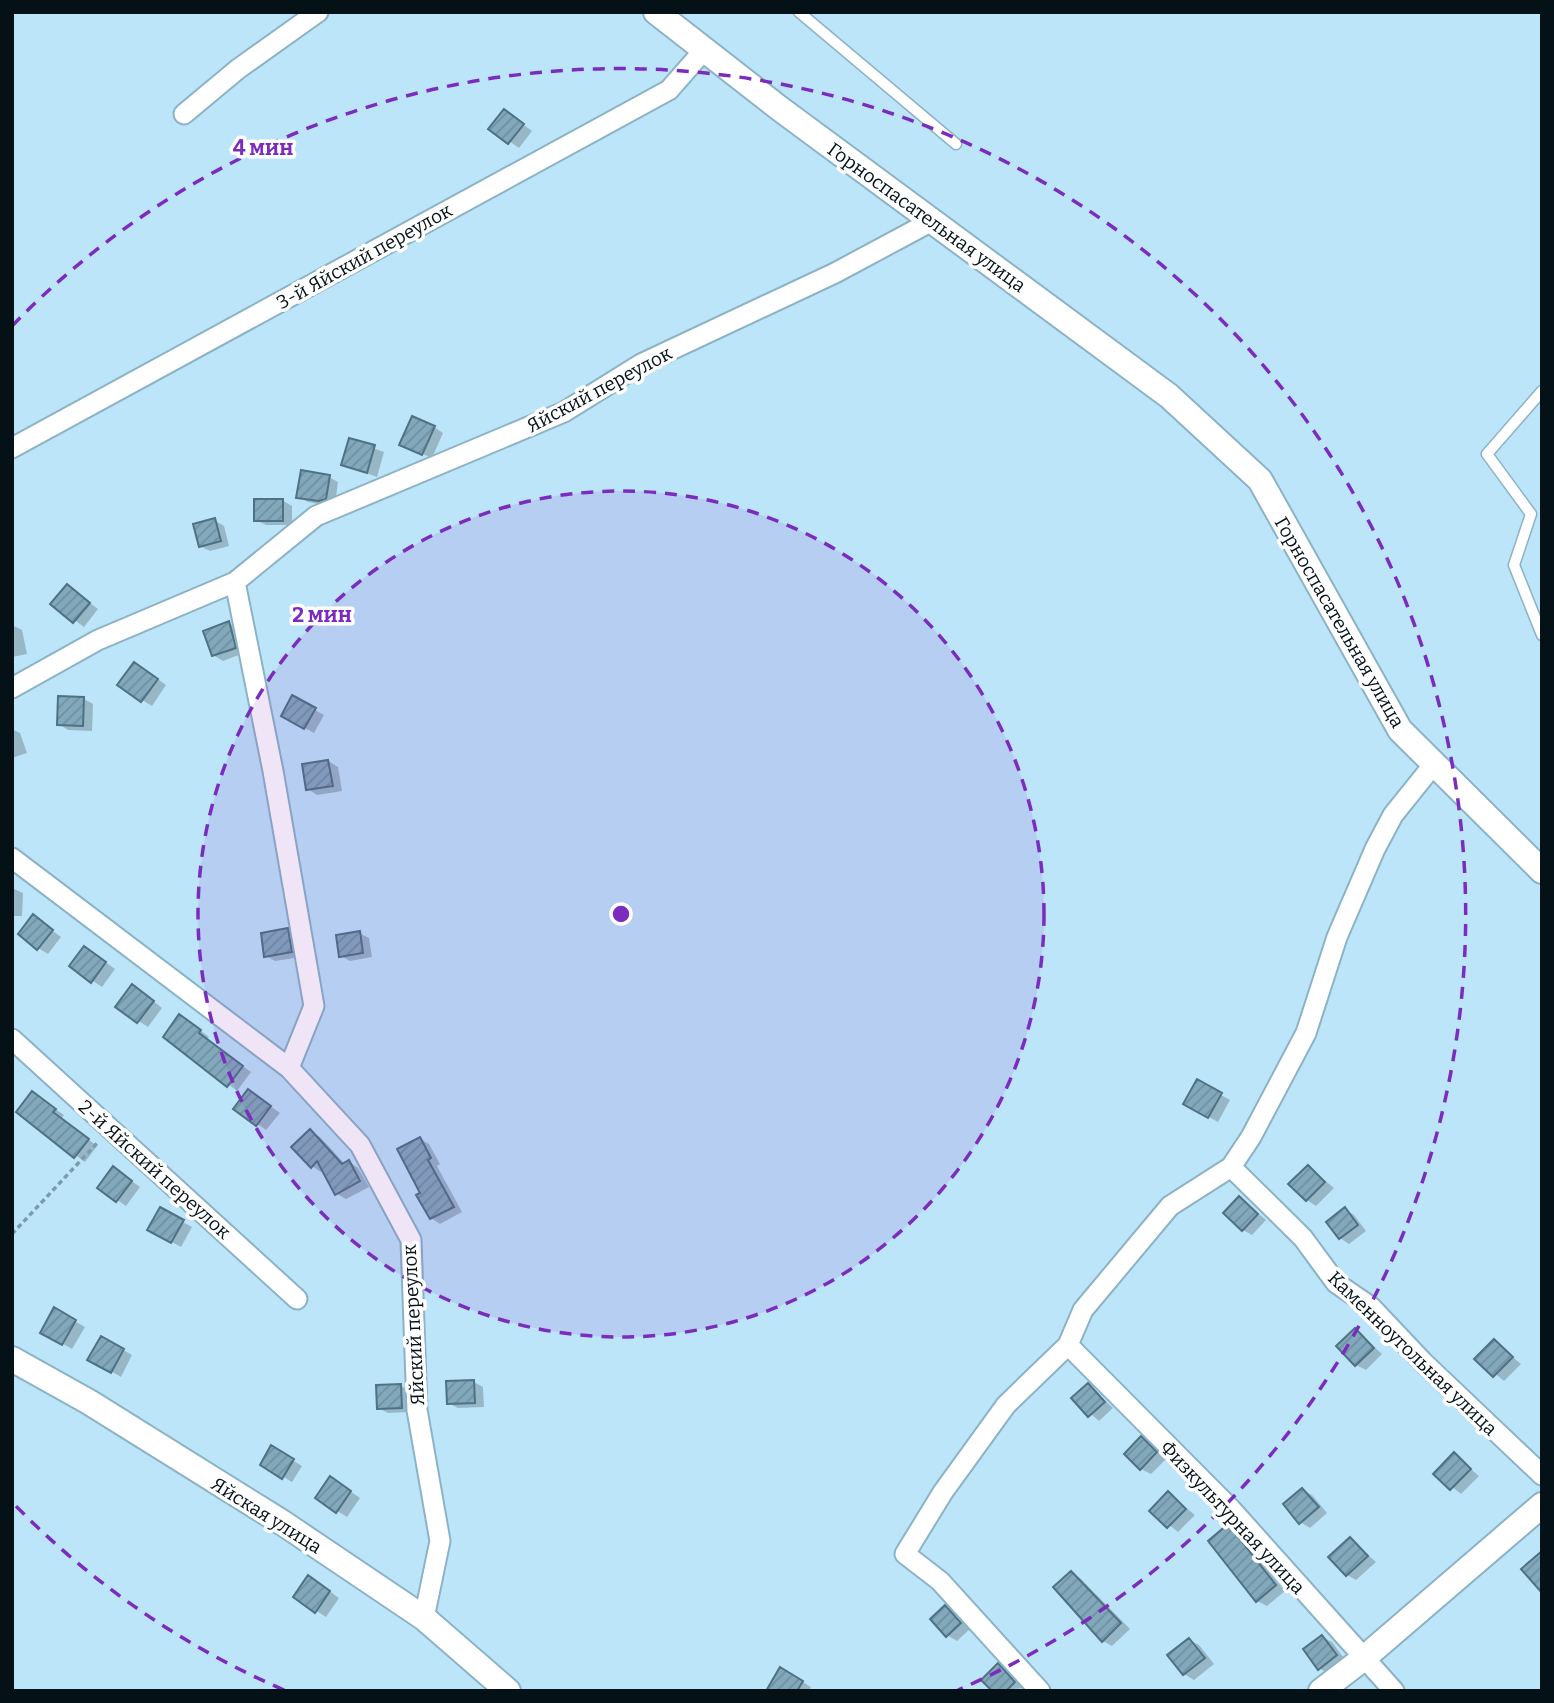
<svg xmlns="http://www.w3.org/2000/svg" width="1554" height="1703" font-family="Bitter,serif">
<style>
.shadow{fill:#0003}
.building{fill:url(#building-hatch);stroke:#4e7283;stroke-width:2}
.lines{fill:none;stroke-linecap:round;stroke-linejoin:round}
.service-casing{stroke:#8cb3c5;stroke-width:13}
.minor-casing{stroke:#8cb3c5;stroke-width:23}
.tertiary-casing{stroke:#8cb3c5;stroke-width:28}
.path{stroke:#7d9cab;stroke-width:3.5;stroke-dasharray:5 3.5;stroke-linecap:butt}
.service{stroke:#fff;stroke-width:10}
.minor{stroke:#fff;stroke-width:19}
.tertiary{stroke:#fff;stroke-width:24}
.ring{fill:none;stroke:#7b2cbf;stroke-width:3.5;stroke-dasharray:12 9}
.labels{text-anchor:middle;stroke-width:7;stroke-linejoin:round;paint-order:stroke}
.street-label{font-size:19px;fill:#041117;stroke:#fff}
.centre{fill:#7b2cbf;stroke:#fff;stroke-width:3.5}
.ring-label{font-size:21px;text-anchor:middle;font-weight:bold;fill:#7b2cbf;stroke:#fff;stroke-width:7;stroke-linejoin:round;paint-order:stroke}
</style>
<defs>
<pattern id="building-hatch" width="6" height="6" patternUnits="userSpaceOnUse" patternTransform="scale(1.75)"><rect width="6" height="6" fill="#82a9bb"/><path d="M-1 1l2-2M0 6l6-6M5 7l2-2" fill="none" stroke="#6f90a0"/></pattern>
</defs>
<rect width="100%" height="100%" fill="#bde5f9"/>
<!-- shadow -->
<path class="shadow" d="M 505,111 L 532,131 L 519,148 L 491,128 Z
M 434,427 L 443,433 L 432,458 L 411,449 Z
M 350,440 L 384,452 L 377,477 L 343,464 Z
M 329,477 L 338,482 L 335,504 L 330,506 L 308,502 L 298,497 Z
M 282,500 L 292,506 L 292,525 L 266,525 L 256,520 Z
M 214,520 L 224,526 L 229,546 L 210,551 L 200,546 Z
M 67,586 L 98,609 L 84,627 L 53,604 Z
M 229,623 L 238,629 L 244,653 L 223,661 L 213,655 Z
M 12,625 L 22,630 L 27,654 L 12,657 Z
M 144,669 L 166,685 L 152,706 L 142,700 Z
M 293,698 L 324,715 L 314,733 L 283,716 Z
M 84,699 L 93,704 L 92,731 L 68,730 L 59,724 Z
M 12,729 L 20,733 L 27,753 L 12,758 Z
M 328,761 L 338,767 L 342,791 L 317,795 L 308,789 Z
M 12,888 L 23,893 L 22,916 L 12,916 Z
M 34,917 L 61,937 L 48,954 L 38,948 Z
M 288,930 L 297,936 L 301,957 L 275,961 L 266,956 Z
M 359,933 L 369,938 L 372,957 L 350,961 L 341,956 Z
M 94,954 L 115,969 L 102,987 L 71,966 Z
M 142,992 L 162,1008 L 148,1027 L 117,1007 Z
M 189,1022 L 209,1037 L 207,1040 L 251,1072 L 237,1091 L 165,1036 Z
M 1198,1082 L 1230,1100 L 1218,1122 L 1186,1104 Z
M 32,1093 L 64,1115 L 61,1119 L 97,1146 L 85,1162 L 18,1112 Z
M 258,1097 L 280,1113 L 266,1130 L 236,1109 Z
M 310,1131 L 320,1137 L 345,1164 L 349,1162 L 358,1168 L 369,1187 L 346,1199 L 337,1194 L 324,1169 L 321,1172 L 312,1166 Z
M 420,1139 L 429,1144 L 440,1164 L 437,1166 L 462,1212 L 440,1224 L 431,1218 L 422,1194 Z
M 1308,1167 L 1334,1188 L 1316,1206 L 1307,1200 Z
M 122,1174 L 140,1187 L 126,1206 L 99,1187 Z
M 1239,1198 L 1266,1220 L 1252,1235 L 1243,1230 Z
M 161,1210 L 192,1227 L 181,1247 L 150,1230 Z
M 1345,1210 L 1354,1215 L 1366,1231 L 1349,1244 L 1340,1238 Z
M 55,1310 L 85,1327 L 72,1349 L 42,1332 Z
M 1355,1330 L 1382,1354 L 1366,1370 L 1356,1365 Z
M 102,1338 L 132,1355 L 121,1377 L 90,1359 Z
M 1494,1341 L 1521,1364 L 1504,1381 L 1477,1359 Z
M 474,1382 L 483,1387 L 484,1407 L 458,1408 L 448,1403 Z
M 1088,1385 L 1113,1408 L 1099,1421 L 1074,1399 Z
M 401,1386 L 410,1391 L 411,1412 L 388,1413 L 378,1408 Z
M 1141,1438 L 1166,1459 L 1151,1474 L 1141,1469 Z
M 272,1448 L 302,1466 L 292,1482 L 262,1464 Z
M 1454,1455 L 1479,1476 L 1461,1494 L 1436,1474 Z
M 340,1484 L 360,1498 L 347,1517 L 317,1498 Z
M 1302,1490 L 1312,1495 L 1327,1513 L 1310,1528 L 1300,1522 Z
M 1169,1494 L 1195,1515 L 1178,1532 L 1152,1511 Z
M 1228,1526 L 1237,1532 L 1285,1591 L 1267,1606 L 1257,1601 Z
M 1350,1539 L 1376,1562 L 1356,1580 L 1347,1575 Z
M 1071,1573 L 1080,1578 L 1130,1629 L 1112,1646 L 1103,1641 Z
M 318,1583 L 339,1598 L 326,1617 L 295,1597 Z
M 945,1607 L 970,1629 L 957,1641 L 947,1635 Z
M 1322,1637 L 1332,1642 L 1346,1661 L 1329,1674 L 1319,1668 Z
M 1189,1640 L 1199,1645 L 1214,1664 L 1194,1680 L 1184,1674 Z
M 999,1666 L 1008,1671 L 1024,1688 L 994,1691 Z
M 781,1669 L 811,1687 L 809,1691 L 771,1691 Z"/>
<!-- building -->
<path class="building" d="M 504,109 L 524,124 L 508,144 L 488,129 Z
M 412,416 L 435,426 L 422,455 L 399,445 Z
M 349,438 L 375,445 L 367,473 L 341,465 Z
M 301,470 L 330,475 L 326,499 L 319,501 L 296,498 Z
M 254,499 L 283,499 L 283,521 L 254,521 Z
M 215,518 L 221,541 L 199,547 L 193,524 Z
M 67,584 L 90,603 L 73,623 L 50,604 Z
M 229,621 L 236,648 L 212,656 L 203,631 Z
M 134,662 L 158,679 L 141,702 L 117,685 Z
M 292,695 L 316,708 L 304,729 L 281,716 Z
M 58,696 L 84,697 L 83,726 L 57,725 Z
M 328,760 L 333,786 L 306,790 L 302,764 Z
M 33,914 L 53,930 L 37,950 L 18,934 Z
M 288,928 L 292,952 L 264,957 L 261,933 Z
M 360,931 L 363,953 L 339,957 L 336,935 Z
M 84,946 L 106,962 L 91,983 L 69,966 Z
M 132,984 L 154,1001 L 137,1023 L 115,1007 Z
M 179,1014 L 201,1030 L 199,1033 L 243,1066 L 227,1087 L 163,1037 Z
M 1197,1079 L 1222,1093 L 1208,1118 L 1183,1104 Z
M 248,1089 L 271,1106 L 256,1126 L 233,1109 Z
M 32,1091 L 56,1109 L 53,1112 L 89,1139 L 74,1158 L 16,1112 Z
M 310,1129 L 342,1164 L 349,1160 L 360,1181 L 335,1195 L 317,1161 L 311,1168 L 291,1147 Z
M 420,1137 L 431,1158 L 428,1160 L 454,1207 L 430,1219 L 416,1195 L 420,1193 L 397,1149 Z
M 1308,1165 L 1325,1182 L 1306,1201 L 1288,1184 Z
M 113,1166 L 132,1181 L 116,1202 L 97,1188 Z
M 1239,1196 L 1258,1214 L 1242,1231 L 1223,1213 Z
M 160,1207 L 184,1220 L 171,1243 L 147,1230 Z
M 1345,1207 L 1358,1225 L 1339,1239 L 1326,1222 Z
M 54,1307 L 76,1320 L 62,1345 L 40,1333 Z
M 1355,1328 L 1374,1348 L 1355,1366 L 1336,1346 Z
M 101,1336 L 124,1349 L 111,1373 L 87,1360 Z
M 1494,1339 L 1513,1357 L 1493,1377 L 1474,1359 Z
M 474,1380 L 475,1403 L 447,1404 L 446,1381 Z
M 1088,1383 L 1105,1402 L 1088,1417 L 1071,1398 Z
M 401,1384 L 402,1408 L 377,1409 L 376,1385 Z
M 1141,1436 L 1157,1452 L 1140,1470 L 1124,1454 Z
M 271,1445 L 294,1459 L 282,1479 L 260,1465 Z
M 1454,1452 L 1471,1469 L 1450,1490 L 1433,1474 Z
M 330,1476 L 351,1491 L 336,1513 L 315,1498 Z
M 1302,1488 L 1319,1507 L 1299,1524 L 1283,1504 Z
M 1168,1491 L 1186,1509 L 1167,1528 L 1149,1511 Z
M 1228,1524 L 1276,1585 L 1256,1602 L 1208,1541 Z
M 1350,1537 L 1368,1556 L 1346,1576 L 1328,1557 Z
M 1542,1551 L 1542,1593 L 1521,1569 Z
M 1071,1571 L 1121,1623 L 1102,1642 L 1053,1587 Z
M 308,1575 L 330,1591 L 315,1613 L 293,1597 Z
M 945,1605 L 961,1623 L 946,1637 L 930,1619 Z
M 1322,1635 L 1337,1655 L 1318,1670 L 1303,1649 Z
M 1189,1638 L 1205,1658 L 1183,1675 L 1167,1655 Z
M 998,1663 L 1015,1682 L 1006,1691 L 992,1691 L 981,1680 Z
M 780,1667 L 803,1681 L 797,1691 L 766,1691 Z"/>
<g class="lines">
<!-- service casing -->
<g class="service-casing">
<path id="service" d="M 799,12 L 956,144
M 1542,391 L 1487,454 L 1531,514 L 1514,565 L 1542,635"/>
</g>
<!-- minor casing -->
<g class="minor-casing">
<path id="minor" d="M 184,114 L 238,69 L 318,12
M 12,448 L 669,90 L 704,50
M 12,688 L 98,640 L 235,582
M 12,858 L 289,1068 L 360,1145 L 411,1240 L 417,1410 L 440,1541 L 424,1618
M 12,1039 L 297,1299
M 289,1068 L 314,1006 L 273,771 L 235,582 L 316,516 L 564,412 L 641,364 L 835,273 L 932,221
M 1231,1167 L 1303,1238 L 1336,1283 L 1371,1307 L 1423,1362 L 1542,1475
M 1068,1345 L 1230,1508 L 1394,1691
M 1040,1691 L 940,1581 L 905,1554 L 943,1492 L 1006,1405 L 1068,1345 L 1083,1310 L 1170,1206 L 1231,1167 L 1251,1137 L 1306,1033 L 1337,937 L 1375,849 L 1393,815 L 1434,764"/>
</g>
<!-- tertiary casing -->
<g class="tertiary-casing">
<path id="tertiary" d="M 656,12 L 779,108 L 1169,396 L 1260,480 L 1400,730 L 1542,871
M 12,1359 L 89,1402 L 283,1523 L 424,1618 L 508,1691
M 1321,1691 L 1364,1658 L 1542,1505"/>
</g>
<!-- path -->
<path class="path" d="M 12,1234 L 99,1141"/>
<!-- service -->
<use href="#service" class="service"/>
<!-- minor -->
<use href="#minor" class="minor"/>
<!-- tertiary -->
<use href="#tertiary" class="tertiary"/>
</g>
<!-- distance rings -->
<circle cx="621" cy="914" r="423" fill="#7b2cbf" fill-opacity=".12"/>
<g class="ring">
<circle cx="621" cy="914" r="423"/>
<path d="M284 1690A846 846 0 0 1 12 1502M12 326A846 846 0 1 1 958 1690"/>
</g>
<g class="labels">
<!-- street labels -->
<g class="street-label">
<text transform="translate(927 217) rotate(36)" y="7">Горноспасательная улица</text>
<text transform="translate(364 256) rotate(-29)" y="7">3-й Яйский переулок</text>
<text transform="translate(599 389) rotate(-28)" y="7">Яйский переулок</text>
<text transform="translate(1340 622) rotate(60)" y="7">Горноспасательная улица</text>
<text transform="translate(155 1169) rotate(42)" y="7">2-й Яйский переулок</text>
<text transform="translate(413 1325) rotate(-93)" y="7">Яйский переулок</text>
<text transform="translate(1413 1353) rotate(44)" y="7">Каменноугольная улица</text>
<text transform="translate(267 1515) rotate(32)" y="7">Яйская улица</text>
<text transform="translate(1233 1517) rotate(47)" y="7">Физкультурная улица</text>
</g>
</g>
<circle cx="621" cy="914" r="10" class="centre"/>
<g class="ring-label">
<text x="263" y="155">4 мин</text>
<text x="322" y="622">2 мин</text>
</g>
<!-- border -->
<rect width="1554" height="1703" fill="none" stroke="#041117" stroke-width="28"/>
</svg>
